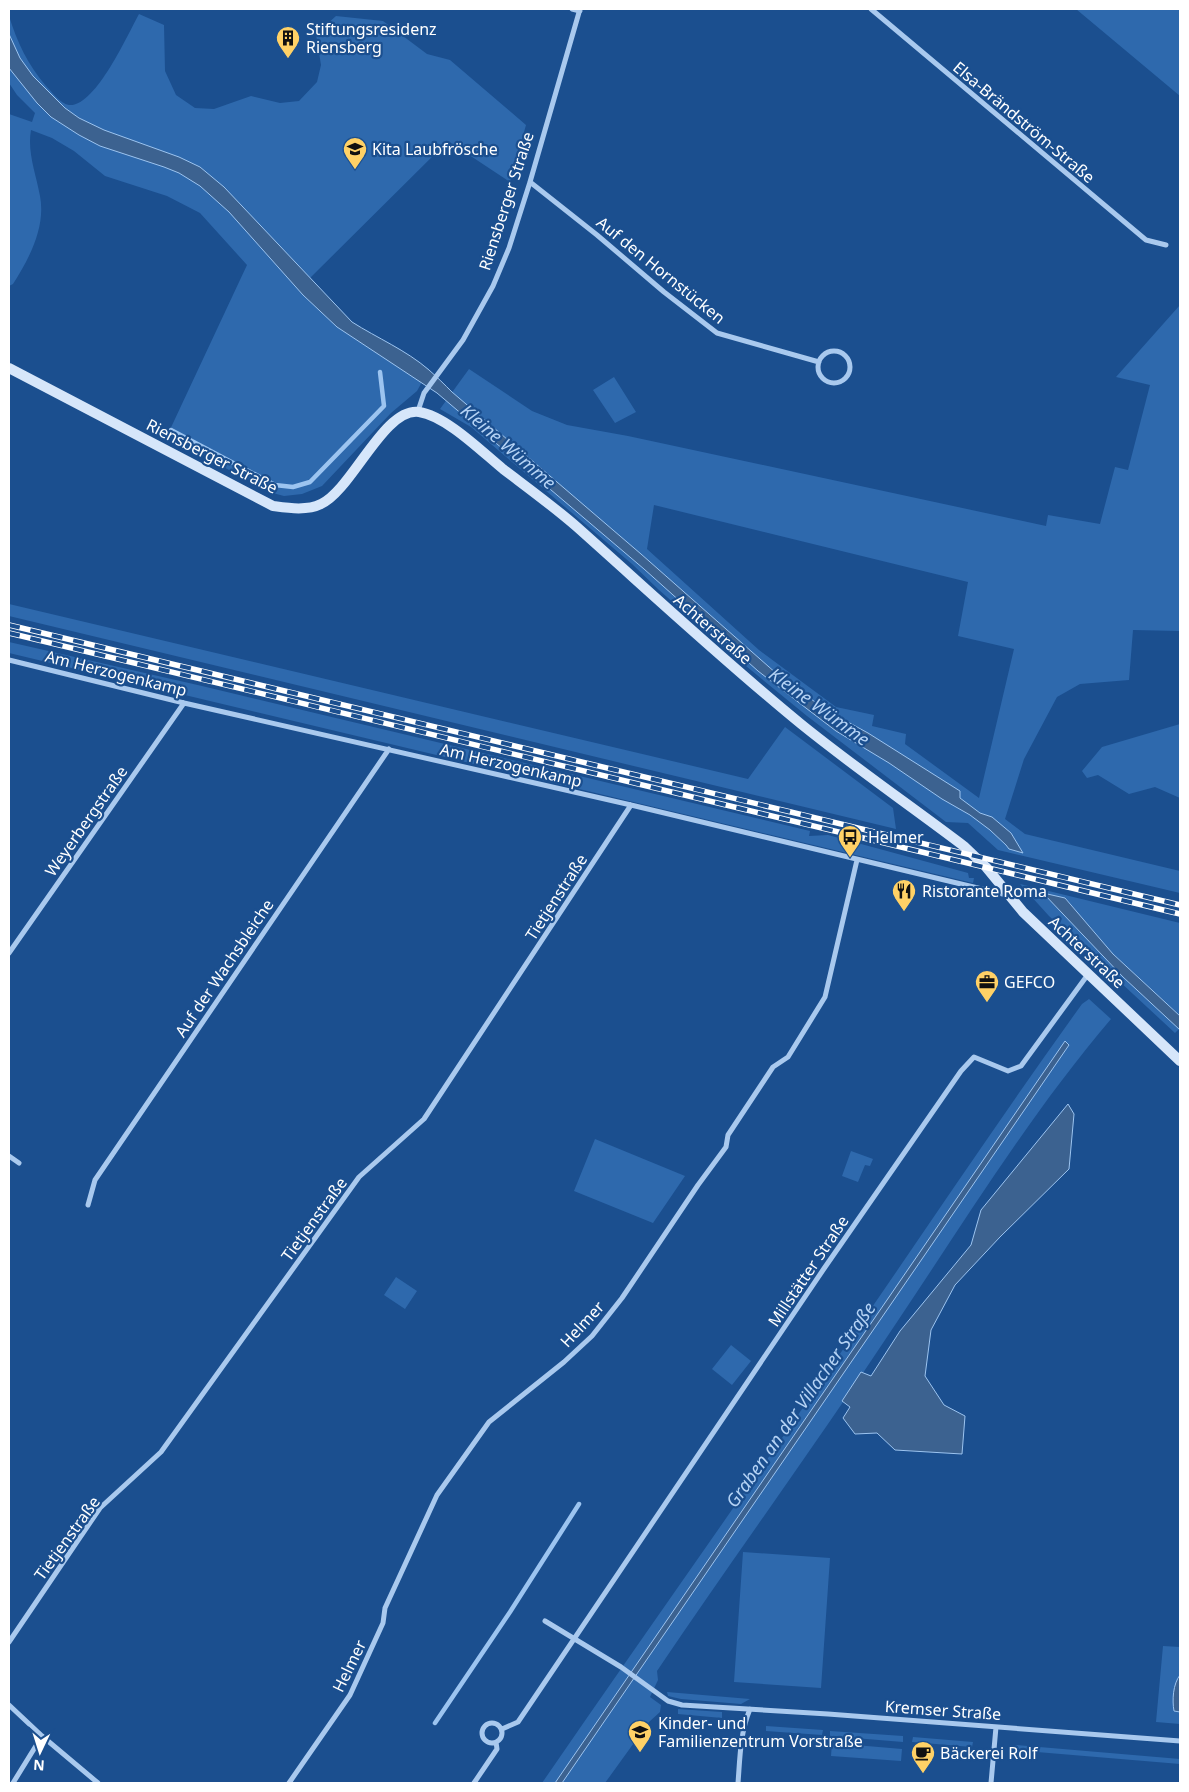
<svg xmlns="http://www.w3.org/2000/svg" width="1189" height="1792" font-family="'Noto Sans',sans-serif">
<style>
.green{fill:#2e69ad;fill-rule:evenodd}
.water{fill:#3c6290;stroke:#9cc4f0}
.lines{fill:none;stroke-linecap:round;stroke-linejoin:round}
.stream{stroke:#9cc4f0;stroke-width:4.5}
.street{stroke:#a9c9ee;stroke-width:5}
.secondary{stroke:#d6e6fa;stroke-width:10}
.rail-casing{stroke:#fff;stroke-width:5.5}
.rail{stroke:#1b4f8f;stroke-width:4;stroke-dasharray:11;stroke-linecap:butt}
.labels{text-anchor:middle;stroke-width:4.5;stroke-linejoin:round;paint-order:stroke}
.poi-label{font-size:16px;fill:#fff;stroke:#1b4f8f;text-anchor:start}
.street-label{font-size:16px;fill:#fff;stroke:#1b4f8f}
.water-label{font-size:18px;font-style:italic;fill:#b5d3f5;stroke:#1b4f8f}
</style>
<rect width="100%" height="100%" fill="#1b4f8f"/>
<!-- green -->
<path class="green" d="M 1076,9 L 1180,9 L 1180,96 Z
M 139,14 L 164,25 L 165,71 L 176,95 L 195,108 L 214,109 L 251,96 L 280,103 L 299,101 L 317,82 L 321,65 L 316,34 L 336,16 L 383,21 L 427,54 L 450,60 L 526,125 L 510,182 L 448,141 L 310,278 L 352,322 L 369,333 L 396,347 L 429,369 L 417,391 L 391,413 L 322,486 L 302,494 L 284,496 L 269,492 L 167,436 L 247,265 L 200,213 L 167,196 L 105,176 L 74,151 L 52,138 L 31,130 C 27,152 36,174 40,196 C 46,227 29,259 13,284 L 9,286 L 9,114 L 32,122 L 35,113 L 17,95 L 9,83 L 9,16 C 17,42 28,65 46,86 C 52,92 61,104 69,105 C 95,108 128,34 139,14 Z
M 1180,305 L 1180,631 L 1133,630 L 1129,680 L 1080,684 L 1057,697 L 1024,759 L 1005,819 L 1025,834 L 1180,871 L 1180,893 L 998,850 L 968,823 L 946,822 L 807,716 L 735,657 L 659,590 L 632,564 L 471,427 L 440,409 L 469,369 L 532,411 L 567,425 L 628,436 L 1046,526 L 1048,515 L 1100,524 L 1115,467 L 1128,470 L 1150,385 L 1116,377 ZM 654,505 L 968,582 L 958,636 L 1014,649 L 979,798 L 905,744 L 906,734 L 872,726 L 874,715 L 836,707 L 759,650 L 647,549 Z
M 614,377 L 636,412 L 615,423 L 593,390 Z
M 9,604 L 748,779 L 785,727 L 893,808 L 896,829 L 9,616 Z
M 9,642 L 202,686 L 810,831 L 809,836 L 828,835 L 968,873 L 969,878 L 974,878 L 973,883 L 9,653 Z
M 1180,724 L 1180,798 L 1155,787 L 1129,794 L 1098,775 L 1087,778 L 1082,771 L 1102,747 Z
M 1020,884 L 1180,923 L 1180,1016 L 1113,954 L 1065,898 L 1044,894 L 1123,977 L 1179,1029 L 1175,1033 L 1049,916 Z
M 1089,999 L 1111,1019 C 1031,1113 966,1219 897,1322 C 819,1440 736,1554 657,1671 L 658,1680 L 650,1697 L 661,1705 L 660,1712 L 649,1722 L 605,1783 L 542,1783 C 638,1643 737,1504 833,1364 C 916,1244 997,1122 1082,1004 Z
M 595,1139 L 685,1176 L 653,1223 L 574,1191 Z
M 851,1151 L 873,1159 L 870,1166 L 865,1165 L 858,1182 L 842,1176 Z
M 396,1277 L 417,1291 L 405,1309 L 384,1295 Z
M 731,1345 L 751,1361 L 732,1385 L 712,1369 Z
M 743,1552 L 830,1558 L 821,1688 L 734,1682 Z
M 1163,1646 L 1180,1647 L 1180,1724 L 1156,1722 Z
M 667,1692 L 750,1699 L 741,1704 L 681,1699 L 668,1696 Z
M 678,1709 L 722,1712 L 722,1718 L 678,1714 Z
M 766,1726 L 823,1730 L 822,1735 L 766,1731 Z
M 830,1731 L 903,1736 L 903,1742 L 830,1736 Z
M 913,1737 L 973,1742 L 972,1747 L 912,1742 Z
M 832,1743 L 902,1749 L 901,1761 L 831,1756 Z
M 1015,1745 L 1180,1759 L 1180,1764 L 1014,1750 Z"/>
<!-- water -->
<path class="water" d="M 9,34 L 20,58 L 33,76 L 65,108 L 79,118 L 104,130 L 179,157 L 200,167 L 224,187 L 352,322 C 377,338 406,350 429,370 C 437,377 445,385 452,392 L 641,554 L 777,674 L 826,710 L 868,733 L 960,791 L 960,798 L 980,813 L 992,817 L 1011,833 L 1023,853 L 1009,849 L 1006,845 L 990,830 L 970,815 L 942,799 L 889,763 L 836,731 L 802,705 L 758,671 L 644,569 L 437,393 L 337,327 L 303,295 L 229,212 L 200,186 L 179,173 L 164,167 L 100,146 L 79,135 L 51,117 L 37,103 L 9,68 Z
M 1043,893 L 1065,898 L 1113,954 L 1180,1016 L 1180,1030 L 1123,977 Z
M 1065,1041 L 1069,1045 L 562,1783 L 555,1783 Z
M 1068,1104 L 1074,1114 L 1069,1169 L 1000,1237 L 955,1285 L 931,1330 L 925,1376 L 944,1405 L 965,1416 L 962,1454 L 895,1450 L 877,1433 L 855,1434 L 843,1418 L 850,1407 L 842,1401 L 861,1372 L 871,1376 L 900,1331 L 971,1245 L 981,1210 Z
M 1180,1675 L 1180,1712 L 1174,1711 C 1172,1700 1173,1684 1180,1675 Z"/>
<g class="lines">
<!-- stream -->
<path class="stream" d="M 171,430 L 275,485 L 293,487 L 310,482 L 384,406 L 380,372
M 435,1723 L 510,1612 L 579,1504"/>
<!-- street -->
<path class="street" d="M 572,9 L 580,11
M 871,9 L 1146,240 L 1166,245
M 530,182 L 597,235 L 664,292 L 717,333 L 819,362
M818 367a16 16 0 1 1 32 0a16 16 0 1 1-32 0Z
M 418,411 L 424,393 L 463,340 L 493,286 L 509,248 L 530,182 L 580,9
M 9,660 L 184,703 L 631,805 L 1007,895
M 9,953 L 184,703
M 9,1156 L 19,1163
M 88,1205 L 95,1180 L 389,749
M 545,1621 L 621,1667 L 668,1701 L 682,1705 L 828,1714 L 1180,1741
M 9,1642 L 100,1508 L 161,1452 L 359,1177 L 424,1119 L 631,805
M 9,1705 L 42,1736 L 98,1783
M482 1733a10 10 0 1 1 20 0a10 10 0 1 1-20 0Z
M 502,1729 L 518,1722 L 823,1270 L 961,1071 L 974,1057 L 1008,1071 L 1021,1066 L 1089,973
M 13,1783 L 42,1736
M 289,1783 L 350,1695 L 383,1623 L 385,1608 L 437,1495 L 489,1422 L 564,1362 L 592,1336 L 622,1298 L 698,1185 L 726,1147 L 728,1135 L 773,1067 L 788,1057 L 825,997 L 857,860
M 474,1783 L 497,1749 L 496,1742
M 738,1783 C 740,1758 740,1733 750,1709
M 991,1783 L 996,1727"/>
<!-- secondary -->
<path class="secondary" d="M 9,368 L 273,506 C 288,508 307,511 321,504 C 352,490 384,407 419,412 C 446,416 481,451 503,469 C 528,488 553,506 577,527 C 651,593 724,661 801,724 C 854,767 911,806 965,847 L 986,867 L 1023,912 L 1180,1061"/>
<!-- rail casing -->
<g class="rail-casing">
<path id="rail" d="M 9,625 L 1180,905
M 9,633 L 1180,914"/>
</g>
<!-- rail -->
<use href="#rail" class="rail"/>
</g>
<!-- icons -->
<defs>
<g id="building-pin" transform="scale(1.25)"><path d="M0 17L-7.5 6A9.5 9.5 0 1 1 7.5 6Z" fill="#ffd166" stroke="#1b4f8f"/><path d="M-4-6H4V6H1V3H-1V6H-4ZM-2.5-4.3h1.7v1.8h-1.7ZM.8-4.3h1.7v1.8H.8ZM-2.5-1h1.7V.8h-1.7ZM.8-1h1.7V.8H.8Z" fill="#111"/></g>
<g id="school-pin" transform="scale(1.25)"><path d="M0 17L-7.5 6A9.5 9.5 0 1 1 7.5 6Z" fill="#ffd166" stroke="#1b4f8f"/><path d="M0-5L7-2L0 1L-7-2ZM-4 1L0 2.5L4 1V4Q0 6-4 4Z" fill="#111"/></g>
<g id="bus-pin" transform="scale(1.25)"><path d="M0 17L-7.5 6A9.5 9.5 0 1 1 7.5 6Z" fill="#ffd166" stroke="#1b4f8f"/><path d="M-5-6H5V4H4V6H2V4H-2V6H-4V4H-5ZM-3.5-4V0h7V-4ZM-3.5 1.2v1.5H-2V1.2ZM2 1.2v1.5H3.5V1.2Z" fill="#111"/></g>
<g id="restaurant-pin" transform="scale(1.25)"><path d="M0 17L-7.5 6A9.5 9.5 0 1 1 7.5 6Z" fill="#ffd166" stroke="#1b4f8f"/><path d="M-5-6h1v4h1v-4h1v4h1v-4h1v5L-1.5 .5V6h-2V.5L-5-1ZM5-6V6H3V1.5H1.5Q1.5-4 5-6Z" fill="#111"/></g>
<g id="office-pin" transform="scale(1.25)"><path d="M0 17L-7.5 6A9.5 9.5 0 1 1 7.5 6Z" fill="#ffd166" stroke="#1b4f8f"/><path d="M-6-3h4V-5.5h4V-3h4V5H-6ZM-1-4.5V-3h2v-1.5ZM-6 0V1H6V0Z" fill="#111"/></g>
<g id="cafe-pin" transform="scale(1.25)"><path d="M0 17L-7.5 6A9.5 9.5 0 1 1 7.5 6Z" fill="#ffd166" stroke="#1b4f8f"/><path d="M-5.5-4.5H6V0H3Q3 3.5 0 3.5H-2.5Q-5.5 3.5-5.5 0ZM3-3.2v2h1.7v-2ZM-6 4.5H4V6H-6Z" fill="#111"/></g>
</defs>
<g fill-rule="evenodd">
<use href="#building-pin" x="288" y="38"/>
<use href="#school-pin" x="355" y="149"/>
<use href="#bus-pin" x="850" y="837"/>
<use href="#restaurant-pin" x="904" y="891"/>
<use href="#office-pin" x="987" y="982"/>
<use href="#school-pin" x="640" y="1732"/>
<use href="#cafe-pin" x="923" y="1753"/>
</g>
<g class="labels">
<!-- poi labels -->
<g class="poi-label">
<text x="306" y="35">Stiftungsresidenz<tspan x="306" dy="18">Riensberg</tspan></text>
<text x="372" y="155">Kita Laubfrösche</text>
<text x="868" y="843">Helmer</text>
<text x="922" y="897">Ristorante Roma</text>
<text x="1004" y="988">GEFCO</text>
<text x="658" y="1729">Kinder- und<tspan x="658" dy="18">Familienzentrum Vorstraße</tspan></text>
<text x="940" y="1759">Bäckerei Rolf</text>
</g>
<!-- street labels -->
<g class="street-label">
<text transform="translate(1024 122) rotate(40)" y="6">Elsa-Brändström-Straße</text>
<text transform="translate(506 201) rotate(-72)" y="6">Riensberger Straße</text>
<text transform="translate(661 270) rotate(39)" y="6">Auf den Hornstücken</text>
<text transform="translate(212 456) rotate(27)" y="6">Riensberger Straße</text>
<text transform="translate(713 629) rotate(41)" y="6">Achterstraße</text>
<text transform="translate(116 673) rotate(14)" y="6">Am Herzogenkamp</text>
<text transform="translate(511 765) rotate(13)" y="6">Am Herzogenkamp</text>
<text transform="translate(86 821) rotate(-55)" y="6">Weyerbergstraße</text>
<text transform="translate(556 897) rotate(-57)" y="6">Tietjenstraße</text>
<text transform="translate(1087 952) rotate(43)" y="6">Achterstraße</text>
<text transform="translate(224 968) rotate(-56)" y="6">Auf der Wachsbleiche</text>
<text transform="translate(314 1219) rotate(-54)" y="6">Tietjenstraße</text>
<text transform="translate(808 1271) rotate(-56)" y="6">Millstätter Straße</text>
<text transform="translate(582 1324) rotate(-47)" y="6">Helmer</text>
<text transform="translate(67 1538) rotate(-54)" y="6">Tietjenstraße</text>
<text transform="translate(349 1666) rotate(-64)" y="6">Helmer</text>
<text transform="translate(943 1710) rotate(4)" y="6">Kremser Straße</text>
</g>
<!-- water labels -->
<g class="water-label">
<text transform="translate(508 447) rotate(41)" y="6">Kleine Wümme</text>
<text transform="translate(819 707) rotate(36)" y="6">Kleine Wümme</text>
<text transform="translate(801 1405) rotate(-55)" y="6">Graben an der Villacher Straße</text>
</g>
</g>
<!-- border -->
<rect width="1189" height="1792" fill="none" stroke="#ffffff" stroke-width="20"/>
<!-- north arrow -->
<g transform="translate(40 1752) rotate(184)" stroke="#1b4f8f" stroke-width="4" paint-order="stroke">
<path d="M0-4L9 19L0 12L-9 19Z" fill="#ffffff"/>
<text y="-8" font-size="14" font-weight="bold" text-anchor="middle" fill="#ffffff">N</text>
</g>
</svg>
